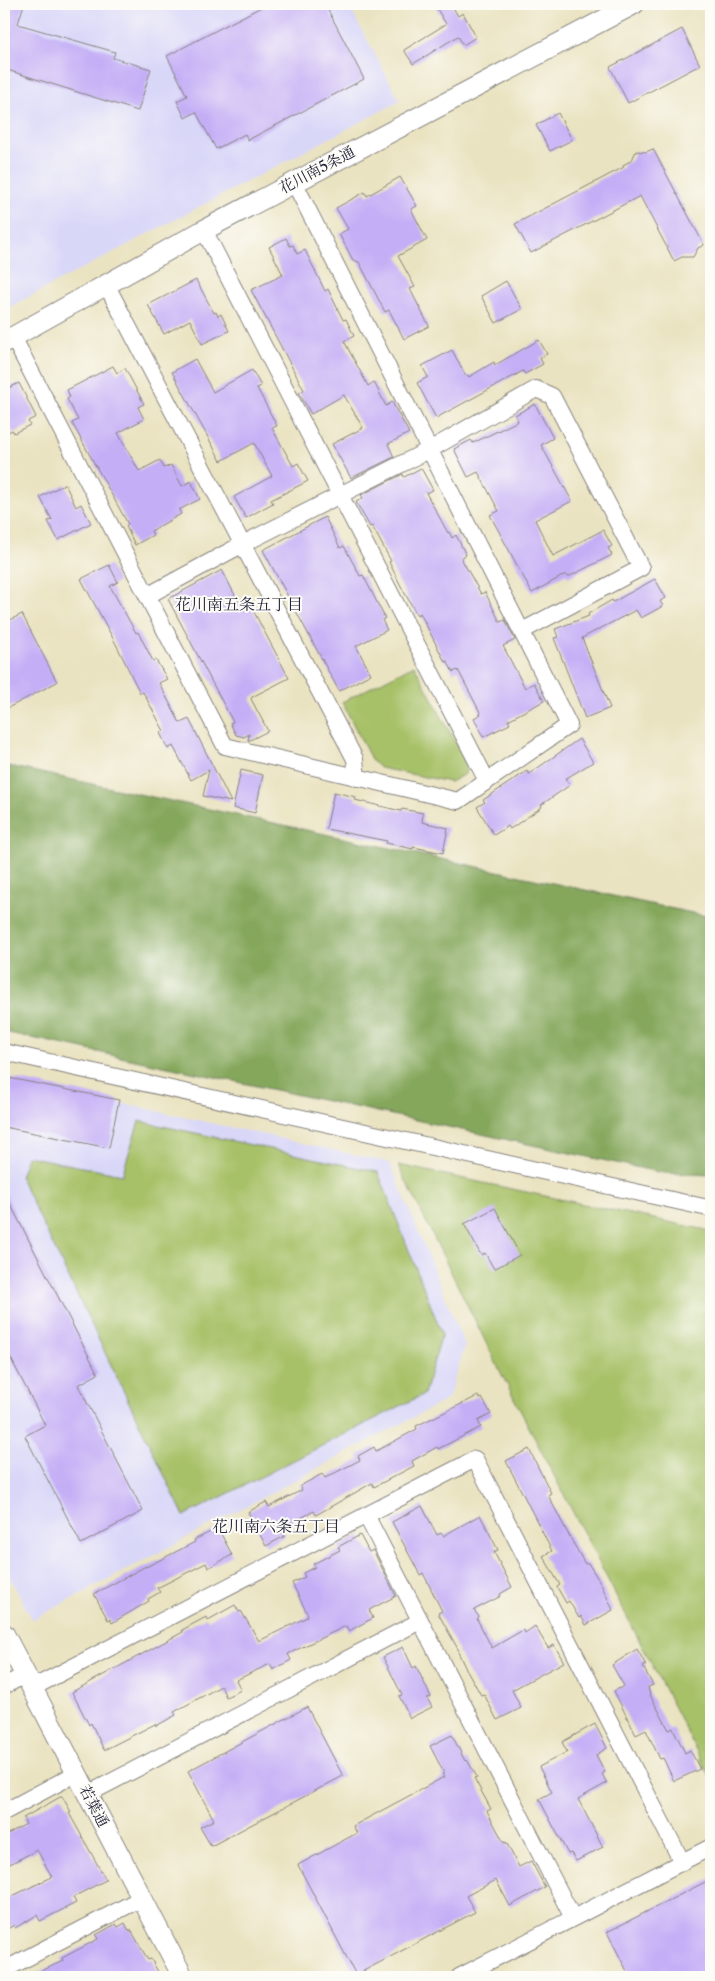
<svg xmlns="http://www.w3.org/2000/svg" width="715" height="1981" font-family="'Libre Caslon Text','Noto Serif JP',serif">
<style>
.built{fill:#d9d7f8}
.green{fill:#a7c167;stroke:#647251}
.forest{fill:#85a75c;stroke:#54644c}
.building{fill:#c4aff6}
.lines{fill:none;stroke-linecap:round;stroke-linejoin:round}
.minor-casing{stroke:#86827e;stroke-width:18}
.tertiary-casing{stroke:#86827e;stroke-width:22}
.minor{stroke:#fff;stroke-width:16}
.tertiary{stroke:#fff;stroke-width:20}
.labels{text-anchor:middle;stroke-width:4;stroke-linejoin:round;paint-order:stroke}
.street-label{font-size:15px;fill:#22223b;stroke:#fdfcf7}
.neighbourhood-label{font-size:16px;fill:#22223b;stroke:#fdfcf7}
</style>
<rect width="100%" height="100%" fill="#fdfcf7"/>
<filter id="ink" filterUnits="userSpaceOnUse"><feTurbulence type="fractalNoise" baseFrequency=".02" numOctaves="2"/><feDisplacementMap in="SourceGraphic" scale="10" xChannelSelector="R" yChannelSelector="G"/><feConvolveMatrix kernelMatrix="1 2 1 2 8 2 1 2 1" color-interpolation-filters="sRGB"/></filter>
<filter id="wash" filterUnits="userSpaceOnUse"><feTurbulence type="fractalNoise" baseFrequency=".0096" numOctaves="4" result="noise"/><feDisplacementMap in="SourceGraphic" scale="20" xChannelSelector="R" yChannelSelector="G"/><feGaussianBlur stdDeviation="1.12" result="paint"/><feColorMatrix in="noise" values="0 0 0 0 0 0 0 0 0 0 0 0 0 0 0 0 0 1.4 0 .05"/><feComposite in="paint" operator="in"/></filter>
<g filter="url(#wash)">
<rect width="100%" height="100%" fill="#eae3c1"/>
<!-- built -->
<path class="built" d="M 4,4 L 348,4 L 400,101 L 4,310 Z
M 4,1077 L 390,1163 L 465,1346 L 448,1399 L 32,1620 L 4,1566 Z"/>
<!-- green -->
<path class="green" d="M 414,665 L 467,764 L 465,774 L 450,782 L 380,768 L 372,761 L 342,702 Z
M 139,1121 L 378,1172 L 442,1334 L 424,1394 L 184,1516 L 20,1177 L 27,1156 L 122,1175 Z
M 398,1165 L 711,1231 L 711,1779 L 501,1373 Z"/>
<!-- forest -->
<path class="forest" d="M 4,765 L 711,917 L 711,1175 L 663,1173 L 4,1032 Z"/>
<g id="blocks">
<!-- building -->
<path class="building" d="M 4,4 L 24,4 L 18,24 L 115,52 L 113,58 L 151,69 L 138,111 L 4,69 Z
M 267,4 L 325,4 L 364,79 L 248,140 L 245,134 L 216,149 L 196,112 L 185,118 L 177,101 L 187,96 L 167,56 Z
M 434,4 L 451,4 L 458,16 L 463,13 L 476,37 L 463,45 L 458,36 L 413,64 L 404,50 L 446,24 Z
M 682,29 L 700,65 L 628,103 L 610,67 Z
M 558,113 L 572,140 L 550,151 L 536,125 Z
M 653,149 L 704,245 L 698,248 L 693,257 L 682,257 L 674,261 L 640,196 L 531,253 L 515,224 L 624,167 L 623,165 L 632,160 L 636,151 L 646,152 Z
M 400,177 L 417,206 L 411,209 L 427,240 L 398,256 L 415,287 L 410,289 L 429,326 L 404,339 L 389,310 L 385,312 L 359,262 L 353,260 L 339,234 L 348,229 L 336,208 L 365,192 L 367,196 Z
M 286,238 L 290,246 L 293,245 L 297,254 L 305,250 L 325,291 L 328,289 L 343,320 L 346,319 L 354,336 L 344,341 L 368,386 L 374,382 L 386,406 L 392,402 L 409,433 L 388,444 L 394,457 L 351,478 L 332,444 L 363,428 L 344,395 L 311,414 L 299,393 L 304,390 L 251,290 L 283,275 L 269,247 Z
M 196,280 L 214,313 L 216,312 L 218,316 L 221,314 L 229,331 L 202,344 L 190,320 L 164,334 L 148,305 Z
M 506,281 L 522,309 L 496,323 L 481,296 Z
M 539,340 L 547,354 L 540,358 L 543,364 L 525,374 L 523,371 L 436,418 L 417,383 L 428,377 L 422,366 L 452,350 L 466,376 L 468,375 L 469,377 L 494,362 L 495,365 Z
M 195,359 L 213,392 L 252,370 L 261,386 L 257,388 L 277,426 L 272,428 L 293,466 L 298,463 L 308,481 L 271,500 L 273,503 L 246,518 L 234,497 L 272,476 L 254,443 L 221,461 L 172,372 Z
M 113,366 L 117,373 L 125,368 L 144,404 L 138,407 L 144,419 L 118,433 L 139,471 L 160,460 L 164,468 L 171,465 L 182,486 L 191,481 L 200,499 L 179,510 L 181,514 L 151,531 L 153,535 L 135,545 L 126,526 L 128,524 L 72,423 L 78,420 L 67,399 L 70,397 L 67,390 Z
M 19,383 L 36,417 L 28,421 L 30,425 L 14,433 L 12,430 L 4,434 L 4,390 Z
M 535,404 L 553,438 L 541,445 L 572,501 L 535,520 L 553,556 L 603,530 L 612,546 L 608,548 L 612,555 L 568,577 L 566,574 L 532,593 L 490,515 L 499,511 L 478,472 L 468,477 L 454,449 L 471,440 L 473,443 L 518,421 L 515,415 Z
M 421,468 L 433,490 L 426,493 L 448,533 L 449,532 L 452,538 L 456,535 L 466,555 L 461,558 L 481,594 L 485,592 L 500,622 L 505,620 L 515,640 L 503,646 L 525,688 L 534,683 L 544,701 L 508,720 L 510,724 L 483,737 L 474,718 L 481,714 L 458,670 L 453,672 L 447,661 L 445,662 L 420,613 L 417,615 L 402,588 L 389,562 L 391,561 L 372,526 L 370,527 L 356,502 L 363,498 L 361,495 L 403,474 L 404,477 Z
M 65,484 L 76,507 L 81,504 L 91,523 L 58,540 L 48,521 L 52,520 L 40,497 Z
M 325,517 L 340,548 L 344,546 L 360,576 L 363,575 L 385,618 L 382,620 L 387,630 L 356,646 L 371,674 L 339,691 L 263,550 Z
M 109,565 L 118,582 L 110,586 L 136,633 L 138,632 L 153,661 L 156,660 L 167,679 L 159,683 L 180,723 L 189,719 L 231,802 L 203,796 L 209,770 L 191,780 L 173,746 L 168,749 L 160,733 L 164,731 L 143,692 L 140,693 L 116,644 L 81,579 Z
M 222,570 L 239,603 L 247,599 L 289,678 L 252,697 L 251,699 L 268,731 L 248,741 L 249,734 L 244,737 L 236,735 L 230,723 L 233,722 L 168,599 Z
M 655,579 L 666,598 L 660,601 L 663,606 L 641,618 L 636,610 L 582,638 L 610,708 L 585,718 L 554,638 L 558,637 L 555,629 L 589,616 L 588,614 L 612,600 L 613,602 Z
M 22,614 L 57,682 L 4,710 L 4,623 Z
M 579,739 L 593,762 L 565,779 L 570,785 L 541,805 L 542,807 L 510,829 L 508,826 L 494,835 L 477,807 L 485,802 L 483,800 L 527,771 L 529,774 Z
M 241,770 L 263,775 L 255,813 L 233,808 Z
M 334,792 L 356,797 L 355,800 L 401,811 L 402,809 L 423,813 L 422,822 L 448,828 L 443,853 L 413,847 L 413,849 L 386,843 L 387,841 L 326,829 Z
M 4,1077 L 119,1100 L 109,1148 L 4,1127 Z
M 4,1192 L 98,1374 L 78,1385 L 143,1511 L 81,1544 L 25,1436 L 45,1425 L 4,1345 Z
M 495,1208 L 520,1255 L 494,1269 L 485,1253 L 481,1255 L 464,1224 Z
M 478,1396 L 480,1399 L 482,1398 L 491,1414 L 478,1421 L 481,1427 L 438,1449 L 437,1447 L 412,1461 L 414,1466 L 374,1487 L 372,1483 L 316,1515 L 314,1511 L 281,1529 L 285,1536 L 266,1546 L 248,1512 L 266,1502 L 269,1507 L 302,1490 L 300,1486 L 322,1474 L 325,1478 L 360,1460 L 358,1456 L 374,1447 L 376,1451 L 417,1429 L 416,1426 Z
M 529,1449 L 551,1493 L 548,1495 L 566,1530 L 585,1564 L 588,1563 L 600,1582 L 613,1610 L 586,1625 L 581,1616 L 579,1618 L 569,1601 L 566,1603 L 557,1587 L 560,1585 L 543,1556 L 552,1551 L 506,1461 Z
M 422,1506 L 437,1535 L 441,1533 L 443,1536 L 480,1515 L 498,1550 L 494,1552 L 512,1587 L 500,1594 L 501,1596 L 474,1610 L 479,1617 L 477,1619 L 492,1648 L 523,1630 L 525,1633 L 535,1626 L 548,1648 L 554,1645 L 564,1662 L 512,1690 L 521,1708 L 497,1720 L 484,1694 L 481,1695 L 464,1665 L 458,1652 L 459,1651 L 438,1613 L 442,1611 L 423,1573 L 420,1575 L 392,1522 Z
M 218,1528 L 232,1555 L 208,1568 L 206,1563 L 157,1588 L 160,1592 L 148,1599 L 149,1601 L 112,1623 L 110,1619 L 108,1620 L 94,1594 L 146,1566 L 146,1567 L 195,1542 L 194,1540 Z
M 360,1535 L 369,1552 L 373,1550 L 396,1596 L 369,1610 L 373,1618 L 349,1631 L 346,1626 L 288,1654 L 291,1660 L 273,1670 L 270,1664 L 236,1680 L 241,1690 L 226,1697 L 221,1686 L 174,1712 L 176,1715 L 156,1726 L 155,1724 L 104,1750 L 91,1723 L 89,1725 L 72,1692 L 183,1632 L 182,1630 L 206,1617 L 208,1620 L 235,1605 L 239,1612 L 241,1611 L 259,1641 L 307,1617 L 308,1615 L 292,1583 L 305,1577 L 303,1573 L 315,1567 L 313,1564 L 340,1550 L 338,1547 Z
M 403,1647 L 413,1668 L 416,1666 L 431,1697 L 427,1698 L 432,1707 L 410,1718 L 399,1696 L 402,1695 L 383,1657 Z
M 637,1649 L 646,1665 L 643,1667 L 653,1685 L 648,1687 L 650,1695 L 669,1730 L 673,1728 L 685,1753 L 690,1750 L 700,1769 L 674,1781 L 663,1758 L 660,1759 L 646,1730 L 636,1735 L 614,1691 L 624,1686 L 612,1665 Z
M 307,1707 L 343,1776 L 211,1846 L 200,1827 L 214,1820 L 188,1771 Z
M 595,1724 L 607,1748 L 596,1755 L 605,1772 L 602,1774 L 607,1783 L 578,1799 L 603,1847 L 576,1861 L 571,1853 L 568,1854 L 539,1799 L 552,1792 L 539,1767 L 567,1752 L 562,1742 Z
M 452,1735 L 465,1761 L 467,1760 L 477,1777 L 474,1778 L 491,1809 L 487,1811 L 504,1843 L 506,1842 L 519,1867 L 531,1861 L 545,1887 L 510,1906 L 496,1880 L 466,1896 L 475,1912 L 356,1975 L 298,1865 L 357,1833 L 353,1826 L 444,1777 L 442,1774 L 444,1773 L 430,1746 Z
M 62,1796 L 71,1812 L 69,1813 L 106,1880 L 73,1897 L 76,1903 L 40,1921 L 37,1915 L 15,1928 L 14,1925 L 4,1931 L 4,1900 L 52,1877 L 37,1850 L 4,1867 L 4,1836 L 26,1824 L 23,1818 Z
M 711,1879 L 711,1977 L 630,1977 L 607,1932 Z
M 125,1923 L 129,1931 L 131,1930 L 148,1960 L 151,1959 L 161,1977 L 28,1977 L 63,1961 L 62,1958 L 98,1939 L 96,1935 L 116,1924 L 118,1927 Z"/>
</g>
</g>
<g filter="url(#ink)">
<use href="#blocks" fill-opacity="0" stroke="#86827e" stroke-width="1"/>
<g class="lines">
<!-- minor casing -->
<g class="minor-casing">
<path id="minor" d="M 204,230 L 487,781
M 106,284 L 355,759 L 357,778
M 13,337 L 225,746 L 458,801 L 569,725 L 294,182
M 147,596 L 243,544 L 431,449 L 536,389 L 552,396 L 641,568 L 522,631
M 4,1052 L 708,1208
M 366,1515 L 573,1918
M 4,1686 L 25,1675
M 32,1688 L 475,1459 L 682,1862
M 88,1794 L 420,1621
M 4,1812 L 77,1773
M 4,1970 L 142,1898
M 459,1977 L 711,1847"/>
</g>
<!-- tertiary casing -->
<g class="tertiary-casing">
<path id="tertiary" d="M 4,342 L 204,230 L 634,4
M 4,1634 L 183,1977"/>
</g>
<!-- minor -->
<use href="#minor" class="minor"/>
<!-- tertiary -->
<use href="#tertiary" class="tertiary"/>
</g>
</g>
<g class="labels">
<!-- street labels -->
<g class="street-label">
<text transform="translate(317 170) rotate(-28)" y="5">花川南5条通</text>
<text transform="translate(94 1806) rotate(62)" y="5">若葉通</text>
</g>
<!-- neighbourhood labels -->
<g class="neighbourhood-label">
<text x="239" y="610">花川南五条五丁目</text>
<text x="276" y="1532">花川南六条五丁目</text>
</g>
</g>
<!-- margin -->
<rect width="715" height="1981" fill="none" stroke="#fdfcf7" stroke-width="20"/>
</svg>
